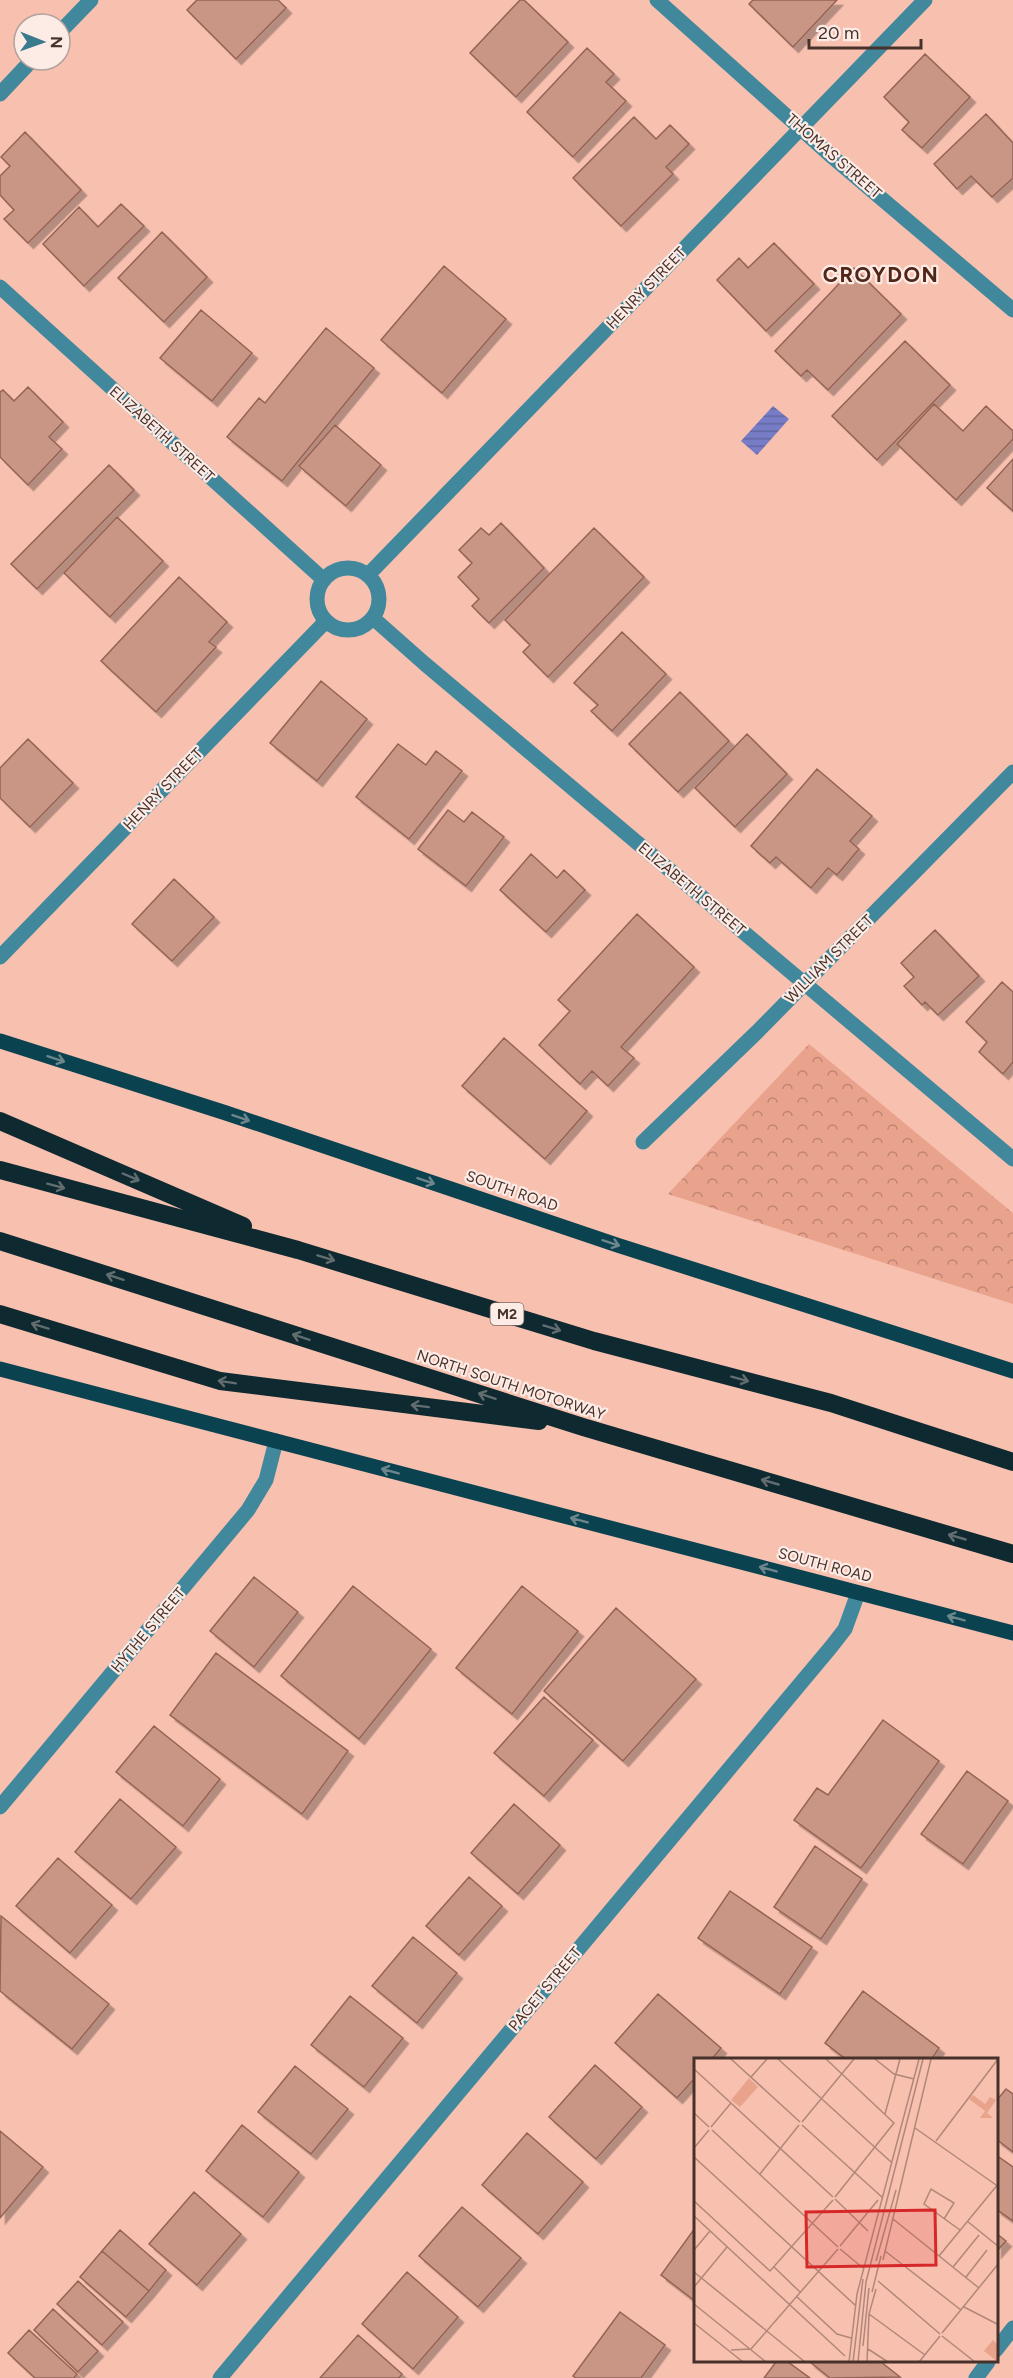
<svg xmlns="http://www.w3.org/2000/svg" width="1013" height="2378" font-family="Figtree,sans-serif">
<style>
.park{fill:url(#park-crowns)}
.water{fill:url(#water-rules)}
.building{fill:#c99584;stroke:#956454;stroke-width:1.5;filter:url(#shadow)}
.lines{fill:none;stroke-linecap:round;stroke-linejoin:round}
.minor{stroke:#41889c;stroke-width:15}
.major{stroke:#0b4250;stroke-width:15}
.highway{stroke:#0f2931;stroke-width:18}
.oneway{stroke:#6c868c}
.oneway2{stroke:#626d70}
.labels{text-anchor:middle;stroke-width:4.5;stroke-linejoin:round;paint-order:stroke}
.shield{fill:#fdebe6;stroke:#7e6a63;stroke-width:1.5}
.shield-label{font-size:14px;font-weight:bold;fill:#47322b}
.street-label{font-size:15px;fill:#47322b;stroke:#fdebe6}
.district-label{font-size:21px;font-weight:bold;letter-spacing:1.5px;fill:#502618;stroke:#fdebe6}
.inset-road{fill:none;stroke:#b1877a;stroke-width:1.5}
.view{fill:#d62828;fill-opacity:0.15;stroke:#d62828;stroke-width:3}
.inset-edge{fill:none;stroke:#47322b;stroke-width:3}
</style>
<defs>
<pattern id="park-crowns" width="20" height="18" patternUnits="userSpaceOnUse" patternTransform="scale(1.5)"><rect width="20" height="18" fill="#e9a28b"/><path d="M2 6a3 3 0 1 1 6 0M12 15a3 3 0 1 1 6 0" fill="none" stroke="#bf8572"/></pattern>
<pattern id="water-rules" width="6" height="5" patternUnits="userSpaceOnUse" patternTransform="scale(1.5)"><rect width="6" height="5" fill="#767cc6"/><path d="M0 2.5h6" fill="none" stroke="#6366a1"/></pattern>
<filter id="shadow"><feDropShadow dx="5.5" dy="5.5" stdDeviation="0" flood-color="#0004"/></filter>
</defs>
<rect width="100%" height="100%" fill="#f7c0af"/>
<!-- park -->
<path class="park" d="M 809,1044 L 1013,1213 L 1013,1304 L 668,1194 Z"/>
<!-- water -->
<path class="water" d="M 773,406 L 789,419 L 757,455 L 741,441 Z"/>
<!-- building -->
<path class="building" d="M 197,0 L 278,0 L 286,8 L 236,59 L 187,10 Z
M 520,0 L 524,0 L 568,42 L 516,97 L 470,53 Z
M 753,0 L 837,0 L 793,47 L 749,4 Z
M 587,48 L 614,74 L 606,82 L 626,101 L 573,157 L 527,112 Z
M 925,54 L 970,97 L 922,148 L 902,130 L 909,122 L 884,97 Z
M 986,114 L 1013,143 L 1013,178 L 992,197 L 971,176 L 957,189 L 934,164 Z
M 634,117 L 656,139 L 670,125 L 689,144 L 666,167 L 673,174 L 621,226 L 573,178 Z
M 25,132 L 81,190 L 28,243 L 4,219 L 14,210 L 0,195 L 0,176 L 10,166 L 1,157 Z
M 121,204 L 144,226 L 84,286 L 43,244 L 79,207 L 98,227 Z
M 162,232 L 207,277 L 164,322 L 118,278 Z
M 774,243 L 814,284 L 766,331 L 717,280 L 739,258 L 748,268 Z
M 444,266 L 506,319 L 442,393 L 381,340 Z
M 854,268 L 901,314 L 828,390 L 807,370 L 801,376 L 775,351 Z
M 201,310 L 252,353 L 212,401 L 160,358 Z
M 326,328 L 374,368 L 282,481 L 227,437 L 259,398 L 265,403 Z
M 905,341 L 950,385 L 877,460 L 832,416 Z
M 28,387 L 63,422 L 49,437 L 62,449 L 28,485 L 0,457 L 0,392 L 3,390 L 14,401 Z
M 934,404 L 963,431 L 986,406 L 1013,431 L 1013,439 L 956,500 L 897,444 Z
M 335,425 L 381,465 L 346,506 L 299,466 Z
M 1013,459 L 1013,511 L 987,488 Z
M 109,465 L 134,490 L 37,589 L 11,564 Z
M 117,517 L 163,561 L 110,617 L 64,573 Z
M 501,523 L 544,568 L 489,623 L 472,606 L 479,599 L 458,577 L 472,563 L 459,550 L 481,528 L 489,535 Z
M 594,528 L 644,577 L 548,677 L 523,652 L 530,645 L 505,620 Z
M 179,577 L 227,622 L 209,642 L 216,647 L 156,712 L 101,661 Z
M 622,632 L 666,674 L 612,731 L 591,711 L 598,705 L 574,683 Z
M 321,681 L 367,719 L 317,781 L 270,743 Z
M 680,692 L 729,741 L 678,792 L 629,744 Z
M 747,734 L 787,774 L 735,827 L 695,788 Z
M 28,739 L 73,783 L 30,827 L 0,798 L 0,768 Z
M 398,744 L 426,765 L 436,751 L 462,771 L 409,839 L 356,797 Z
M 817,769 L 872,816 L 850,841 L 859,849 L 837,875 L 828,868 L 811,888 L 776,857 L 770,863 L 751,846 Z
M 448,810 L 464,822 L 472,812 L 504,837 L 466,886 L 418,849 Z
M 531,854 L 557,878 L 564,870 L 585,890 L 546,932 L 500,890 Z
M 174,879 L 214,917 L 172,961 L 132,924 Z
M 637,914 L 694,967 L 621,1047 L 634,1058 L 608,1086 L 592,1071 L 580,1084 L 539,1045 L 570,1011 L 558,1000 Z
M 935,930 L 979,976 L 938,1015 L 925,1002 L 922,1005 L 904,986 L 914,977 L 901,963 Z
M 1002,982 L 1013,992 L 1013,1062 L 1003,1074 L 979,1052 L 987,1042 L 966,1022 Z
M 504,1038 L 587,1111 L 545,1159 L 462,1086 Z
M 254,1577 L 298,1612 L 254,1667 L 210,1631 Z
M 353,1586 L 431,1649 L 359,1739 L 281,1676 Z
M 522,1586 L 578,1631 L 512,1714 L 456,1668 Z
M 616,1608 L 696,1679 L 623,1761 L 544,1691 Z
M 216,1653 L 348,1751 L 302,1814 L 170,1715 Z
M 544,1697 L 593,1740 L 544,1796 L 494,1753 Z
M 883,1720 L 939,1761 L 861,1868 L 794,1820 L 817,1788 L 828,1795 Z
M 154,1726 L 220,1779 L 183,1826 L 116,1772 Z
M 967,1771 L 1008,1801 L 963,1864 L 921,1834 Z
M 120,1799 L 176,1847 L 131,1899 L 75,1852 Z
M 514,1804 L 560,1845 L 518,1894 L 471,1853 Z
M 815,1846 L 862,1879 L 821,1939 L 774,1907 Z
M 58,1858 L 112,1905 L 70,1953 L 16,1906 Z
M 469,1877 L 502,1906 L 459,1955 L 426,1926 Z
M 730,1891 L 812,1947 L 780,1994 L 698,1938 Z
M 1,1916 L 109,2004 L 72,2049 L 0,1991 Z
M 413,1937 L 457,1973 L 417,2023 L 372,1986 Z
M 863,1991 L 939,2048 L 931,2060 L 847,2060 L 825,2043 Z
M 658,1994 L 721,2048 L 711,2060 L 695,2060 L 695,2078 L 677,2098 L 615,2043 Z
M 350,1996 L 403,2038 L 364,2087 L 311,2045 Z
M 595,2065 L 642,2107 L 596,2159 L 549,2117 Z
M 295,2066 L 348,2109 L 311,2154 L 258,2112 Z
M 1006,2089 L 1013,2094 L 1013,2152 L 996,2139 L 996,2101 Z
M 242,2125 L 299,2172 L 263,2217 L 206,2171 Z
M 0,2131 L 43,2167 L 0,2218 Z
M 527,2133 L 583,2182 L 538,2234 L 482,2185 Z
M 996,2155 L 1013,2167 L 1013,2221 L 996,2209 Z
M 194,2192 L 241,2234 L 197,2285 L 149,2244 Z
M 462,2207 L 521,2258 L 478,2307 L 419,2256 Z
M 695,2228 L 695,2301 L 661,2275 Z
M 120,2230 L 166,2270 L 149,2291 L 102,2251 Z
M 996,2233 L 1006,2241 L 996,2252 Z
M 102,2251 L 149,2291 L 126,2317 L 80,2277 Z
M 407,2272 L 458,2317 L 413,2369 L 362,2324 Z
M 78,2281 L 123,2322 L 102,2345 L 57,2304 Z
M 53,2309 L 98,2351 L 78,2372 L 34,2330 Z
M 620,2312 L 665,2345 L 641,2378 L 576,2378 L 573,2376 Z
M 29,2330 L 77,2374 L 74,2378 L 35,2378 L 8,2353 Z
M 358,2335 L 402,2374 L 399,2378 L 320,2378 Z
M 776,2362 L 788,2362 L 810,2378 L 764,2378 Z
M 810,2362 L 881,2362 L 900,2377 L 830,2378 Z"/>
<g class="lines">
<!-- minor -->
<path class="minor" d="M 657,0 L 829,154 L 1013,310
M 60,32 L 91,0
M 0,94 L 32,60
M 0,287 L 324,580
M317 599a31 31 0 1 1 62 0a31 31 0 1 1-62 0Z
M 368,575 L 925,0
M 373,618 L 425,664 L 1013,1159
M 0,957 L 326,621
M 643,1142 L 757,1032 L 1013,772
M 0,1807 L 248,1510 L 266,1480 L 276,1441
M 996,2350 L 1013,2328
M 220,2378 L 831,1647 L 845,1629 L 858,1593
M 976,2378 L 988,2362"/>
<!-- major -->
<path class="major" d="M 0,1041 L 226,1113 L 617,1245 L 1013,1371
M 0,1369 L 1013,1633"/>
<!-- highway -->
<path class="highway" d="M 0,1121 L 243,1226
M 0,1170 L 298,1250 L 594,1341 L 831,1403 L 1013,1462
M 0,1241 L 583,1427 L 1013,1554
M 0,1314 L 220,1381 L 539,1421"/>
</g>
<!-- one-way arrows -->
<defs><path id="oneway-shaft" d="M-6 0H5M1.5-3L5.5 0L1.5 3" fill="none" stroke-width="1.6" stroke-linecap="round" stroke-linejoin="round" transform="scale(1.5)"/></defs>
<g class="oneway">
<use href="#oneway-shaft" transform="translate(56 1059) rotate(18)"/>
<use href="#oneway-shaft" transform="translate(241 1118) rotate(19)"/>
<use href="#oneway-shaft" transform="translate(426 1181) rotate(19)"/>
<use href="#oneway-shaft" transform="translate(611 1243) rotate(18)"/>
<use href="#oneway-shaft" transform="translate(390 1471) rotate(-165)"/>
<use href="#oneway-shaft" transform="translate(579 1520) rotate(-165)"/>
<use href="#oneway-shaft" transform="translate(768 1569) rotate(-165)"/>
<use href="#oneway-shaft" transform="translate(956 1618) rotate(-165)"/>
</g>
<g class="oneway2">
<use href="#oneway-shaft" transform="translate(131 1177) rotate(23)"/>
<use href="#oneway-shaft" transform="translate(56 1186) rotate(15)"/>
<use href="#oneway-shaft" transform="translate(326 1258) rotate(17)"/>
<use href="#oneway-shaft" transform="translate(115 1277) rotate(-162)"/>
<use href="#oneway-shaft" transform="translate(40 1326) rotate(-163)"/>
<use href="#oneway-shaft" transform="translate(552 1328) rotate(17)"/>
<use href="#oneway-shaft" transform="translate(301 1337) rotate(-162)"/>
<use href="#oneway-shaft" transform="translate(740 1379) rotate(15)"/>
<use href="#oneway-shaft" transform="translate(227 1382) rotate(-171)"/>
<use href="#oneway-shaft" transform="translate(487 1396) rotate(-162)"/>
<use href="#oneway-shaft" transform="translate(420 1406) rotate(-173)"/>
<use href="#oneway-shaft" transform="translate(770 1482) rotate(-164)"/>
<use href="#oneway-shaft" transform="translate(957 1537) rotate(-164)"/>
</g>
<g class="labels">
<!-- shield labels -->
<rect class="shield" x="490.5" y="1303" width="33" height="22" rx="4.5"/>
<g class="shield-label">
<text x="507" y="1319">M2</text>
</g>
<!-- street labels -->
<g class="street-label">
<text transform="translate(834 156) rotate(41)" y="5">THOMAS STREET</text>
<text transform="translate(646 288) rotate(-46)" y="5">HENRY STREET</text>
<text transform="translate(162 434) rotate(42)" y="5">ELIZABETH STREET</text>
<text transform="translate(163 789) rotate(-46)" y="5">HENRY STREET</text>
<text transform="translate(692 889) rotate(40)" y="5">ELIZABETH STREET</text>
<text transform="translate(829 959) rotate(-45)" y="5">WILLIAM STREET</text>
<text transform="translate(512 1191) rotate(19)" y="5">SOUTH ROAD</text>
<text transform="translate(511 1385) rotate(18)" y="5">NORTH SOUTH MOTORWAY</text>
<text transform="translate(825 1565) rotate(15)" y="5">SOUTH ROAD</text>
<text transform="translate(148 1630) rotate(-50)" y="5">HYTHE STREET</text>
<text transform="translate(545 1989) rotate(-50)" y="5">PAGET STREET</text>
</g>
<!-- district labels -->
<g class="district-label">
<text x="881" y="282">CROYDON</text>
</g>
</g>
<!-- overview -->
<g transform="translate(694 2058)">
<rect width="304" height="304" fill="#f7c0af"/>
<path d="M 55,20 L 64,29 L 46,49 L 37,42 ZM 279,37 L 291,46 L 296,39 L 302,42 L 293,55 L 299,60 L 286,60 L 291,53 L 275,41 ZM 299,282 L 304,287 L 304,304 L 290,293 Z" fill="#e9a28b"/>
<path class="inset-road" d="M 37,1 L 106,64M 84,1 L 197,104M 132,1 L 200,65 L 141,139M 181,1 L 200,16 L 220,21M 0,11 L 139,139M 57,19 L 73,1M 0,55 L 15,69M 191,56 L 206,1M 108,64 L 160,1M 108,67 L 189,140M 17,69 L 37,45M 221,70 L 305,129M 18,72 L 144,189M 242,83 L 304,1M 0,90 L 15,72M 0,99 L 161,247M 66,116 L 105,67M 141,141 L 174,173M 0,143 L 76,213 L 139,142M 0,158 L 151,298M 199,161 L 285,230M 250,161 L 260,145 L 237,131 L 230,146 L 266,172M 273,163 L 305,189M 146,188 L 184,142M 146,191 L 169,210M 0,192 L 16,173M 191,193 L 267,252M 245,198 L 305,125M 189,202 L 237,1M 182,203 L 202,132M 80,209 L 106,234M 259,209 L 285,177M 0,214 L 111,304M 272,219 L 293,192M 184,223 L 246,276M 0,229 L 33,189M 178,234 L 187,198M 102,238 L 143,276 L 157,280M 0,246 L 72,304M 270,249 L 305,267M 175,256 L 231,297M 0,265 L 49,304M 248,275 L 305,205M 248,278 L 281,304M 169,288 L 175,230M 57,291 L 144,191M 174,291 L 194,304M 37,292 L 56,291M 155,304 L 163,236 L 225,1M 159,304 L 169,221M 164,304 L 172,224 L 229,1M 173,304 L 175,256 L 182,231M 225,304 L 246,278"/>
<path class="view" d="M 241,152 L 242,207 L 113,209 L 112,154 Z"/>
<rect width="304" height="304" class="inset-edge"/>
</g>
<!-- north arrow -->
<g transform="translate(42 42) rotate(91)"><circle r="28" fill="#fdebe6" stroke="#b4a19b" stroke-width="1.5"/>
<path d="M0-4.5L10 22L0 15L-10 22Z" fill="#397a8c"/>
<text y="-9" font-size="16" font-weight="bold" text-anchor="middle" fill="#47322b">N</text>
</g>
<!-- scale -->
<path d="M809 39v9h112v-9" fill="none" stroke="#47322b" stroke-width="3"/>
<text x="818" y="39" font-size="18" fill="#47322b" stroke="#fdebe6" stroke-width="4.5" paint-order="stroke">20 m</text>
</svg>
